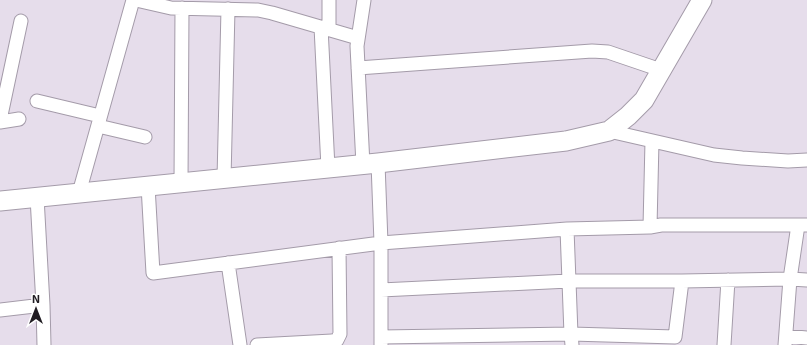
<svg xmlns="http://www.w3.org/2000/svg" width="807" height="345" font-family="'Exo 2',sans-serif">
<style>
.lines{fill:none;stroke-linecap:round;stroke-linejoin:round}
.street-casing{stroke:#a49ba9;stroke-width:15}
.secondary-casing{stroke:#a49ba9;stroke-width:21}
.street{stroke:#fff;stroke-width:13}
.secondary{stroke:#fff;stroke-width:19}
</style>
<rect width="100%" height="100%" fill="#e6ddeb"/>
<g class="lines">
<!-- street casing -->
<g class="street-casing">
<path id="street" d="M 136,0 L 171,8 L 258,10 L 272,13 L 358,38
M 329,0 L 329,29
M 321,27 L 328,168
M 358,68 L 592,51 L 608,52 L 661,70
M 37,101 L 100,116
M 0,120 L 21,21
M 0,122 L 19,119
M 98,126 L 145,137
M 609,131 L 714,155 L 742,158 L 788,161 L 807,160
M 378,163 L 381,243 L 567,229 L 650,227 L 661,225 L 807,225
M 363,165 L 357,46 L 364,0
M 224,179 L 228,9
M 181,183 L 182,8
M 148,186 L 153,273 L 381,243 L 381,345
M 79,193 L 133,0
M 650,227 L 652,141
M 228,263 L 240,345
M 381,290 L 569,281 L 682,281
M 43,305 L 44,345
M 0,310 L 43,305 L 37,197
M 786,336 L 807,338
M 381,337 L 571,334 L 567,229
M 257,345 L 332,341 L 337,340 L 340,334 L 339,248
M 572,345 L 571,334 L 675,337 L 682,281 L 790,279 L 798,225
M 724,345 L 728,280
M 785,345 L 790,279 L 807,280"/>
</g>
<!-- secondary casing -->
<g class="secondary-casing">
<path id="secondary" d="M 0,201 L 378,163 L 566,141 L 609,131 L 628,116 L 644,100 L 702,0"/>
</g>
<!-- street -->
<use href="#street" class="street"/>
<!-- secondary -->
<use href="#secondary" class="secondary"/>
</g>
<!-- north arrow -->
<g transform="translate(36 309)" stroke="#ffffff" stroke-width="3" paint-order="stroke">
<path d="M0-3L7 15L0 10L-7 15Z" fill="#211d23"/>
<text y="-6" font-size="11" font-weight="bold" text-anchor="middle" fill="#211d23">N</text>
</g>
</svg>
